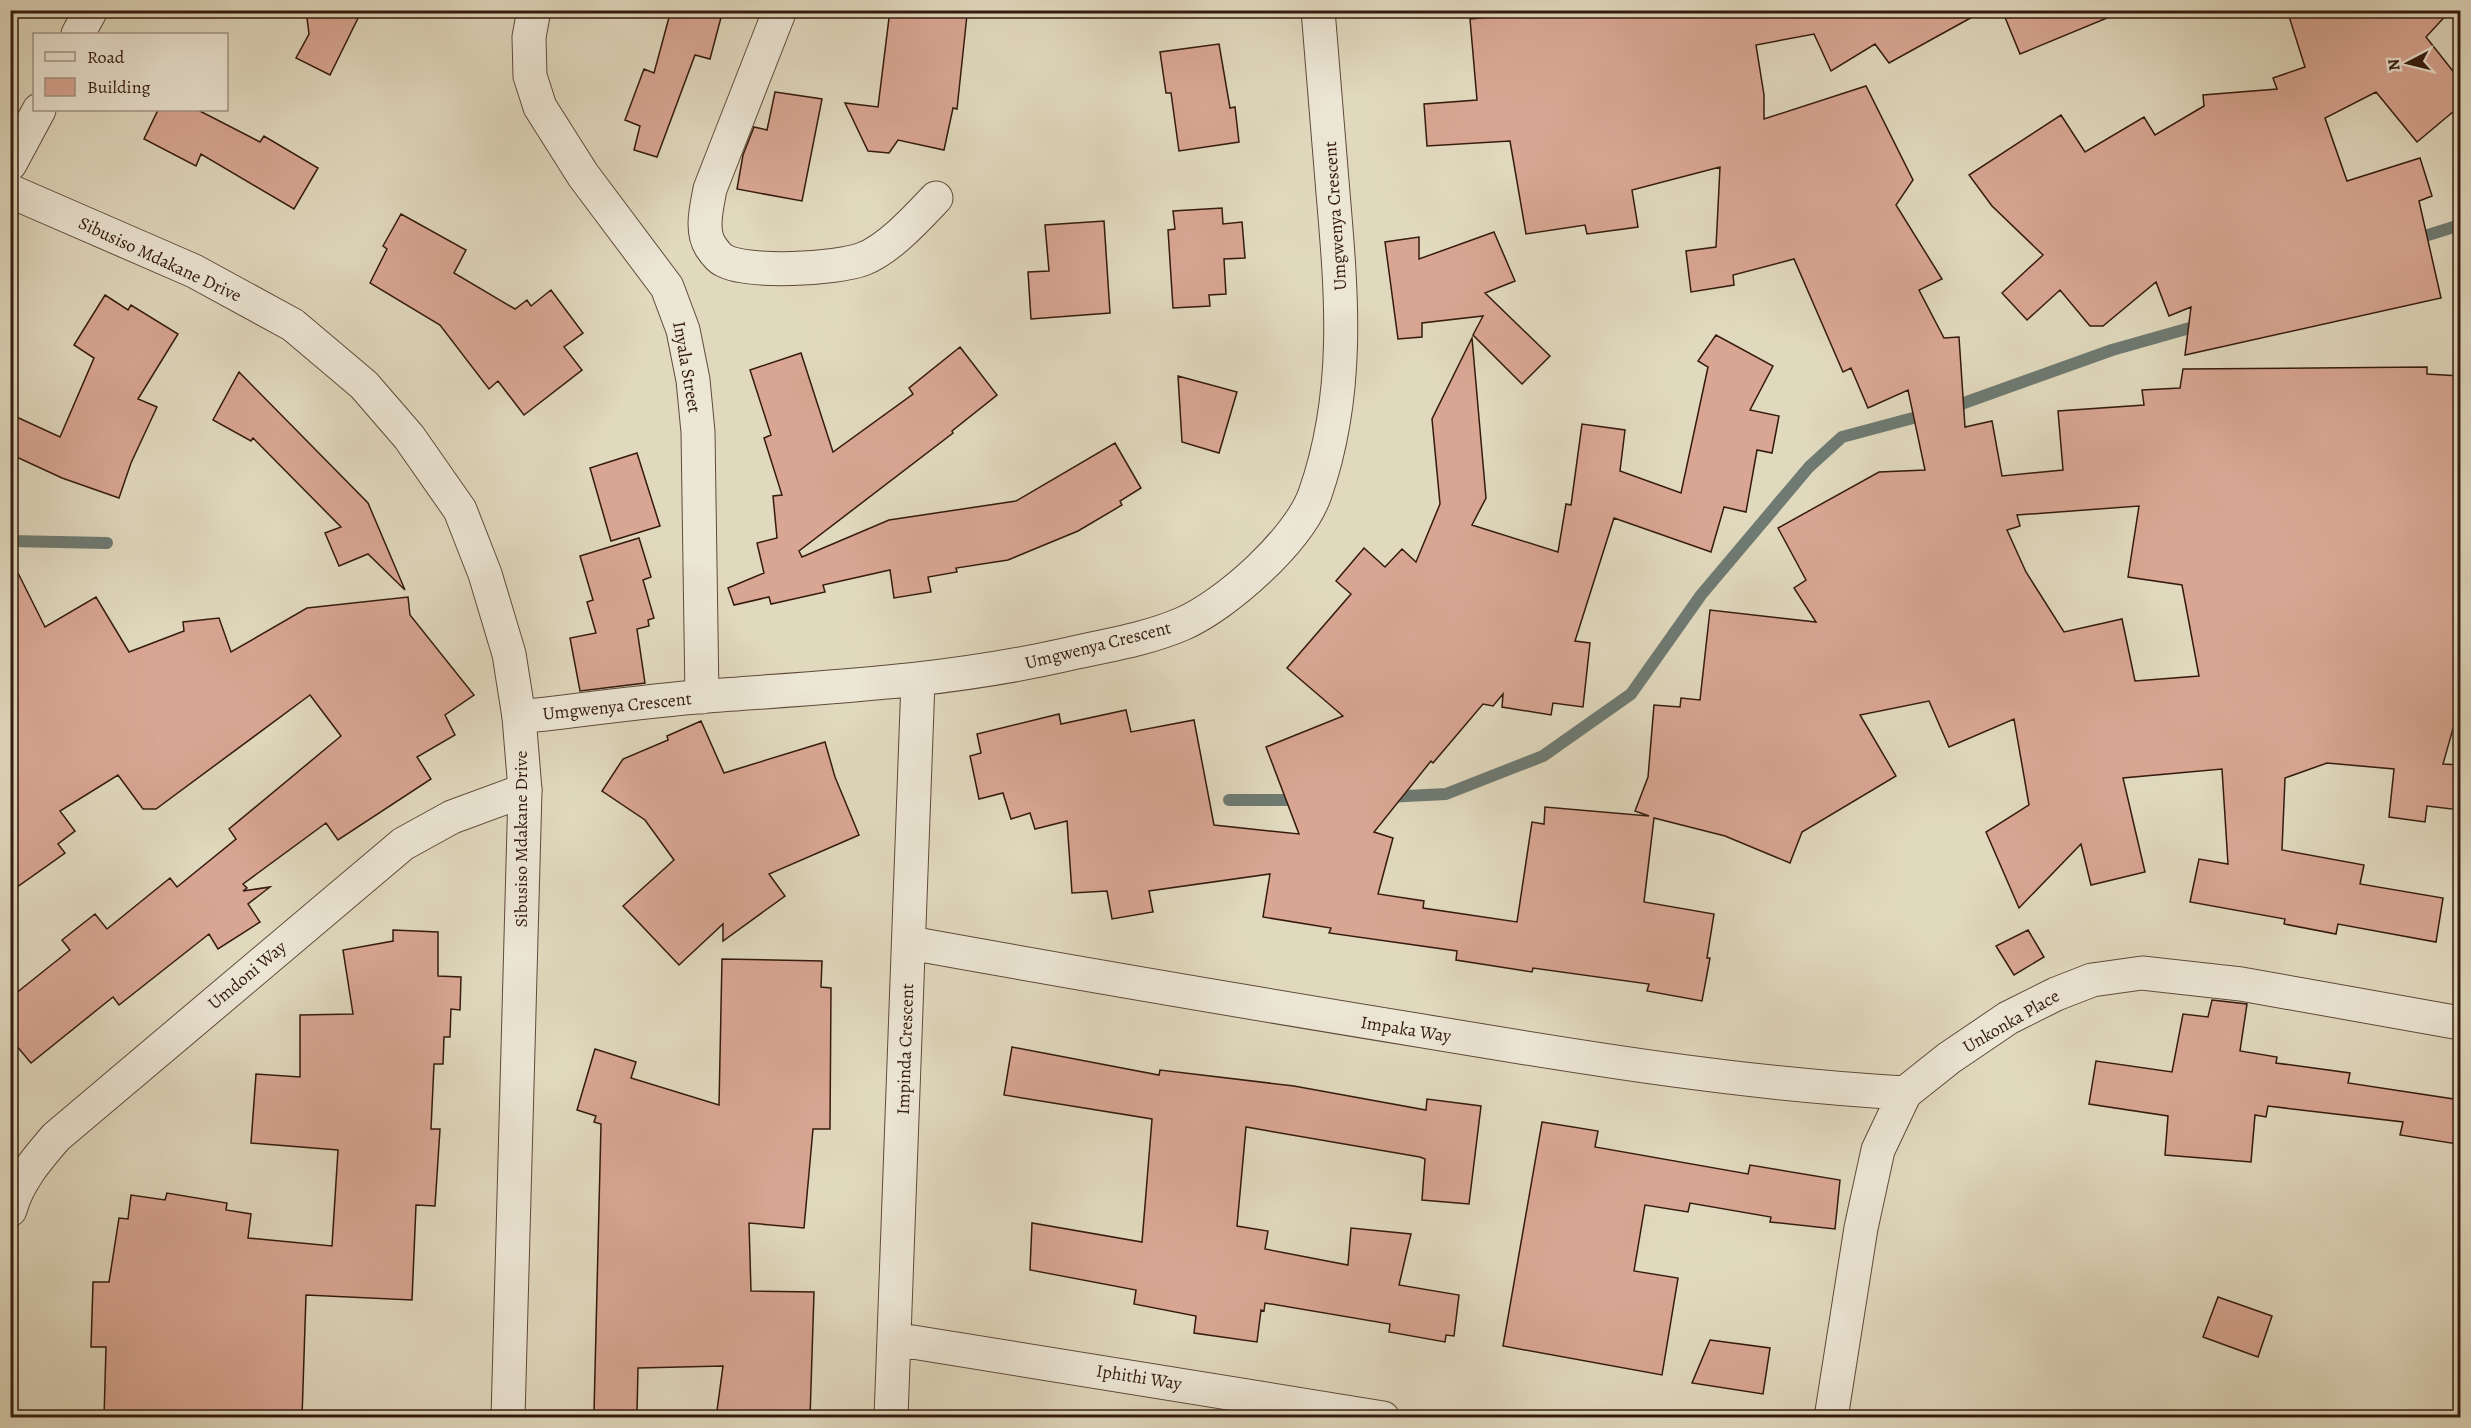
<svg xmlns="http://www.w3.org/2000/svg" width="2471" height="1428" font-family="Alegreya,serif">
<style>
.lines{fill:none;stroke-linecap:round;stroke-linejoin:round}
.stream{stroke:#6e7a72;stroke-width:12}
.building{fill:#d9a693;stroke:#341b0e;stroke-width:1.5;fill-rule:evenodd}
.minor-casing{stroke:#5f4a3a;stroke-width:35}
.tertiary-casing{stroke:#5f4a3a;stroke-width:35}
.minor{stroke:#ece6d5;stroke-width:33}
.tertiary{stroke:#ece6d5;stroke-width:33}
.labels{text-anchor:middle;stroke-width:6;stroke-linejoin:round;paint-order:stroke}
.street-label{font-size:18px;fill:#341b0e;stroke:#ece6d5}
</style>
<rect width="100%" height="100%" fill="#e1d9be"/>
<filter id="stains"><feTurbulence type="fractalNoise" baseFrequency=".00333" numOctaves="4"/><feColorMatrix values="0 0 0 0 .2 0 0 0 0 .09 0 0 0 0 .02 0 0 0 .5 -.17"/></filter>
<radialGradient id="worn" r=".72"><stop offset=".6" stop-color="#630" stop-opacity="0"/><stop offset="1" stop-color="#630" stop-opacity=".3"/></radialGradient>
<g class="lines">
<!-- stream -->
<path class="stream" d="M 2412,240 L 2460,225
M 1950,408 L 2112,350 L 2204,324
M 10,541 L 107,543
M 1386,797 L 1446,794 L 1543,756 L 1631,694 L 1701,595 L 1809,467 L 1842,437 L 1928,414
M 1229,800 L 1300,800"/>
</g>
<!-- building -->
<path class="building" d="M 306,10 L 362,10 L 330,75 L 296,58 L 309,34 Z
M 671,10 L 723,10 L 710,59 L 695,55 L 657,157 L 634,150 L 640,126 L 625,120 L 644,69 L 654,73 Z
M 890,10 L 934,10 L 967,15 L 957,109 L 953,108 L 944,150 L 898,140 L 889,153 L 868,151 L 845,103 L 878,107 Z
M 1512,10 L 1985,10 L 1889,63 L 1875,44 L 1831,71 L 1814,34 L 1756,45 L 1764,95 L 1764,119 L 1866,86 L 1913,180 L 1896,205 L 1942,279 L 1919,290 L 1944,338 L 1959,337 L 1965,427 L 1992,421 L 2002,476 L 2063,470 L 2058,411 L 2144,405 L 2142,390 L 2180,388 L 2183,369 L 2427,367 L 2427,374 L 2460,376 L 2460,587 L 2454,646 L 2460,648 L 2460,704 L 2443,764 L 2460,765 L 2460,810 L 2427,806 L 2425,822 L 2389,817 L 2394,769 L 2327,763 L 2285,778 L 2282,850 L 2364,865 L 2360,884 L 2443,898 L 2436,942 L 2338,924 L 2336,934 L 2284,924 L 2285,919 L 2190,902 L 2199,859 L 2228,864 L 2222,769 L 2123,778 L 2145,872 L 2091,885 L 2081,844 L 2019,908 L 1986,832 L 2029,805 L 2014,719 L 1949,747 L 1929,701 L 1860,715 L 1896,776 L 1802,832 L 1790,863 L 1725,836 L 1654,818 L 1644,902 L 1714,914 L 1707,958 L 1710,958 L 1702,1001 L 1647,991 L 1649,984 L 1533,968 L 1532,972 L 1456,960 L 1457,951 L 1329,933 L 1331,928 L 1263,917 L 1270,874 L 1149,891 L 1153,912 L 1112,919 L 1107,891 L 1072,893 L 1067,821 L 1035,829 L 1030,813 L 1011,819 L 1003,793 L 979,799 L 970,756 L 981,753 L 977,734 L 1059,714 L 1061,724 L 1126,710 L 1131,732 L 1194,720 L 1214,825 L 1299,834 L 1266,747 L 1343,716 L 1287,668 L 1351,594 L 1336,581 L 1364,548 L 1385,567 L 1402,549 L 1416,562 L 1440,504 L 1432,419 L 1472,338 L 1486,498 L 1472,525 L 1558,552 L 1566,504 L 1571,505 L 1582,424 L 1625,430 L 1620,471 L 1681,493 L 1708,367 L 1698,361 L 1716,335 L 1773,366 L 1750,410 L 1779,416 L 1772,453 L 1757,450 L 1746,512 L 1724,507 L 1711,552 L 1614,518 L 1575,641 L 1590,643 L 1583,707 L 1553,703 L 1551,715 L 1502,707 L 1503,694 L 1493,706 L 1483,704 L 1433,763 L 1431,761 L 1374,832 L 1393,838 L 1378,894 L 1424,901 L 1423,908 L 1517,922 L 1532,822 L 1544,824 L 1545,807 L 1649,816 L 1635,811 L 1648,777 L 1654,705 L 1680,707 L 1681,698 L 1700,700 L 1710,610 L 1816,622 L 1794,588 L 1806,580 L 1778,528 L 1879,472 L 1925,470 L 1908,390 L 1868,408 L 1851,368 L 1843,372 L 1794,259 L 1733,275 L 1734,285 L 1691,292 L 1686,251 L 1716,247 L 1720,167 L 1632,190 L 1638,227 L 1587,234 L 1585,225 L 1526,234 L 1510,141 L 1427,146 L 1424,104 L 1477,100 L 1470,19 L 1511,15 ZM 2139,506 L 2128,577 L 2182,585 L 2199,676 L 2135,681 L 2122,619 L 2064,632 L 2026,572 L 2007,530 L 2020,526 L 2017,515 Z
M 2002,10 L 2124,10 L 2124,11 L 2020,54 Z
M 2287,10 L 2451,10 L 2426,37 L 2460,80 L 2460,106 L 2417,142 L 2376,92 L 2325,118 L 2347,181 L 2420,158 L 2432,196 L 2419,201 L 2441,298 L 2185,355 L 2191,307 L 2169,316 L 2156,282 L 2103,326 L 2090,326 L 2060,290 L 2027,320 L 2002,293 L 2043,255 L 1992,206 L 1969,175 L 2061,115 L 2085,152 L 2144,117 L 2155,135 L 2204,106 L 2203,95 L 2277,89 L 2273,78 L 2305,67 Z
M 1219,44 L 1230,108 L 1235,107 L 1239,142 L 1179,151 L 1171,93 L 1166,93 L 1160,52 Z
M 775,92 L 822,99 L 802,201 L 737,189 L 743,155 L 754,127 L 767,130 Z
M 158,110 L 198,110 L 260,142 L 264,136 L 318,168 L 294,209 L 201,154 L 196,166 L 144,139 Z
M 1222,208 L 1223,224 L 1242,222 L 1245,258 L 1224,259 L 1226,294 L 1209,295 L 1210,306 L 1173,308 L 1168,230 L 1175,229 L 1173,211 Z
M 401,214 L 466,250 L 454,273 L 515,309 L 527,300 L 531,306 L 551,290 L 583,333 L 564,347 L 582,370 L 524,415 L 498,381 L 489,389 L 440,325 L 370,283 L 387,249 L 383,246 Z
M 1104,221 L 1110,313 L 1031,319 L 1028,272 L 1049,271 L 1045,225 Z
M 1494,232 L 1515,281 L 1485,293 L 1550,356 L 1522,384 L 1473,335 L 1483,316 L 1422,323 L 1422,337 L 1398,339 L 1385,242 L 1419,237 L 1419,259 Z
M 105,295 L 128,310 L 131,305 L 178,334 L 138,399 L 157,407 L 131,463 L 119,498 L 62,478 L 10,454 L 10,414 L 60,437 L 94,358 L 74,345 Z
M 960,347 L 997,395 L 952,431 L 953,433 L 799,551 L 802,557 L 889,520 L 1016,501 L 1115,443 L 1141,488 L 1120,501 L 1122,505 L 1078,531 L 1008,560 L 956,568 L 957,572 L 928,577 L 931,592 L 894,598 L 890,570 L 823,585 L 825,592 L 771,604 L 769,597 L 734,605 L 728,588 L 764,573 L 757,543 L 777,538 L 773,496 L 782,495 L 764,438 L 771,435 L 750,370 L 801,353 L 833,452 L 913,394 L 909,388 Z
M 239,372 L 368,503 L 405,590 L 368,554 L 339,566 L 325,533 L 341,527 L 253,438 L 251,441 L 213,420 Z
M 1178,376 L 1237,392 L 1219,453 L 1182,442 Z
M 637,453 L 660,526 L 611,541 L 590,468 Z
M 639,538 L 651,577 L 643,580 L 654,618 L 648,620 L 649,626 L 637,629 L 645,683 L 580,691 L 570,638 L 596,633 L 587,602 L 593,600 L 580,556 Z
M 10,557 L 45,627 L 96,597 L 129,652 L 184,631 L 183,622 L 219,618 L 231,652 L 307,608 L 408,597 L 410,615 L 474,695 L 445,715 L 455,735 L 417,757 L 431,779 L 338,840 L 326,823 L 243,884 L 247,888 L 243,891 L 270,887 L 248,904 L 260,922 L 218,949 L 209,934 L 119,1005 L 113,997 L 31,1063 L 10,1038 L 10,998 L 70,950 L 62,940 L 95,914 L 107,929 L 170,878 L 177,887 L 236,839 L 229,829 L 341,736 L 310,695 L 156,809 L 143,809 L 118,775 L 60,811 L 75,831 L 58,844 L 65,853 L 10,892 Z
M 701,721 L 724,773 L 825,742 L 835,777 L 859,835 L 769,874 L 785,896 L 723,941 L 723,924 L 679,965 L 623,906 L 674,860 L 645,820 L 602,791 L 623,759 L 668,740 L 667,736 Z
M 393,930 L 438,932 L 438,976 L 461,977 L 460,1010 L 451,1009 L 450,1037 L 444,1037 L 443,1064 L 434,1064 L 431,1129 L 440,1129 L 435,1206 L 416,1205 L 412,1300 L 306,1295 L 302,1418 L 104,1418 L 106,1347 L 91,1347 L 93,1282 L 109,1282 L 119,1218 L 128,1219 L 131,1195 L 165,1200 L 167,1193 L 227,1203 L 226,1210 L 251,1214 L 248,1238 L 332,1246 L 338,1150 L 251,1143 L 256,1074 L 300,1077 L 300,1015 L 353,1014 L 343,950 L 393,941 Z
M 2028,930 L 2044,957 L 2014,975 L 1996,946 Z
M 722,959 L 822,961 L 821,987 L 831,988 L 830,1129 L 813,1129 L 804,1228 L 749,1223 L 751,1291 L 814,1292 L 810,1418 L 716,1418 L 723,1366 L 638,1368 L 637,1413 L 594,1413 L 601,1124 L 594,1122 L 596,1116 L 577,1110 L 595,1049 L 636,1062 L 631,1078 L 719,1105 Z
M 2212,1000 L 2247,1004 L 2240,1051 L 2277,1057 L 2276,1063 L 2350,1073 L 2348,1083 L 2460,1100 L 2457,1144 L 2400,1135 L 2403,1122 L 2268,1106 L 2266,1117 L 2255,1115 L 2251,1162 L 2165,1155 L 2168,1116 L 2089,1104 L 2096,1061 L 2172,1072 L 2183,1014 L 2208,1017 Z
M 1012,1047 L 1159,1075 L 1160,1070 L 1294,1086 L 1426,1110 L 1427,1099 L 1481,1106 L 1469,1204 L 1422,1200 L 1425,1159 L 1420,1157 L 1246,1127 L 1237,1226 L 1268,1231 L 1265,1249 L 1348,1265 L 1351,1228 L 1411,1234 L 1399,1285 L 1459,1295 L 1454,1336 L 1446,1335 L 1445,1342 L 1389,1332 L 1390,1324 L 1265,1303 L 1264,1311 L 1261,1310 L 1257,1342 L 1194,1333 L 1196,1316 L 1134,1304 L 1136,1290 L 1030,1270 L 1032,1223 L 1142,1242 L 1152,1119 L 1004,1095 Z
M 1542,1122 L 1598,1131 L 1595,1147 L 1748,1174 L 1750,1165 L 1840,1180 L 1835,1229 L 1770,1222 L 1771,1217 L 1690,1203 L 1688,1212 L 1645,1205 L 1634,1271 L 1678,1278 L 1662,1375 L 1503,1346 Z
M 2218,1297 L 2272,1316 L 2258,1357 L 2203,1337 Z
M 1710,1340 L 1770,1348 L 1763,1394 L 1692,1383 Z"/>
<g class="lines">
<!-- minor casing -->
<g class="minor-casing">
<path id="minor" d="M 534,10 L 529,37 L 530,76 L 540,107 L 583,175 L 667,287 L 683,330 L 693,380 L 698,432 L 702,697
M 780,10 L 710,189 C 707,206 700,231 711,247 C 713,250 719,258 723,260 C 747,274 837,269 863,259 C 889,249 917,218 936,198
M 78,34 L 91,10
M 10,164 L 39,110
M 519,717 C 582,710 645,701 708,696 C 829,687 944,682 1064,655 C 1103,646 1145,640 1182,624 C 1226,605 1299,540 1315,494 C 1350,394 1342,297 1333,193 C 1328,132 1323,71 1318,10
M 910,943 C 1081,974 1252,1003 1423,1031 C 1584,1058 1743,1084 1905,1093
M 10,1210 C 18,1181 37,1159 56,1137 L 403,844 L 452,817 L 525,790
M 894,1339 L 1383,1418
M 891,1418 L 918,681
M 1831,1418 L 1861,1228 L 1878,1150 L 1905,1093 L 1949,1058 L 2008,1018 L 2056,994 L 2092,980 L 2142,973 L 2241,984 L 2460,1023"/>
</g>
<!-- tertiary casing -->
<g class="tertiary-casing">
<path id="tertiary" d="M 10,191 L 194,271 L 293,325 L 364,385 L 409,437 L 460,510 L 485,574 L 509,654 L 519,717 L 525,790 L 508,1418"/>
</g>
<!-- minor -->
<use href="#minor" class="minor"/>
<!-- tertiary -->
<use href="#tertiary" class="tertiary"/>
</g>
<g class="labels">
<!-- street labels -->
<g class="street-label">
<text transform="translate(1335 216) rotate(-94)" y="6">Umgwenya Crescent</text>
<text transform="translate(160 259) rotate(25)" y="6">Sibusiso Mdakane Drive</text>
<text transform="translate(687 367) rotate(80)" y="6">Inyala Street</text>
<text transform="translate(1098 645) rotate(-14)" y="6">Umgwenya Crescent</text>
<text transform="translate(617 706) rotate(-6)" y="6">Umgwenya Crescent</text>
<text transform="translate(521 839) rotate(-90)" y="6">Sibusiso Mdakane Drive</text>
<text transform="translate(247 975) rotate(-40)" y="6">Umdoni Way</text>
<text transform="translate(2011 1021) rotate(-30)" y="6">Unkonka Place</text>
<text transform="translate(1406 1029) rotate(9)" y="6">Impaka Way</text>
<text transform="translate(905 1049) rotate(-88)" y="6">Impinda Crescent</text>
<text transform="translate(1139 1377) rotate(9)" y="6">Iphithi Way</text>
</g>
</g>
<!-- margin -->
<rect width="2471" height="1428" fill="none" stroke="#e1d9be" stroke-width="36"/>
<rect x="12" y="12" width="2447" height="1404" fill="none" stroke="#341b0e" stroke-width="3"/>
<rect x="18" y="18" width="2435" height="1392" fill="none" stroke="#341b0e" stroke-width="1.5"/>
<!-- legend -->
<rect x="33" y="33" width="195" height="78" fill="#ece6d5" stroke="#a29585" stroke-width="1.5"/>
<rect x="45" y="52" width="30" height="9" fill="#ece6d5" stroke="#a29585" stroke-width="1.5"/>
<text x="87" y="63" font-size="18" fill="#341b0e">Road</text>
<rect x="45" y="78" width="30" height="18" fill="#d9a693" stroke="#a29585" stroke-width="1.5"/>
<text x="87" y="93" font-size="18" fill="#341b0e">Building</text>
<!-- north arrow -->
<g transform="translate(2408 63) rotate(263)" stroke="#ece6d5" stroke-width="4.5" paint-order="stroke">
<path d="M0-4.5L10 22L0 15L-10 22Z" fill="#341b0e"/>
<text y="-9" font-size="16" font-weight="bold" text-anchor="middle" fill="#341b0e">N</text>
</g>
<rect width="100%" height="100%" filter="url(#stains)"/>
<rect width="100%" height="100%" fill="url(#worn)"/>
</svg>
